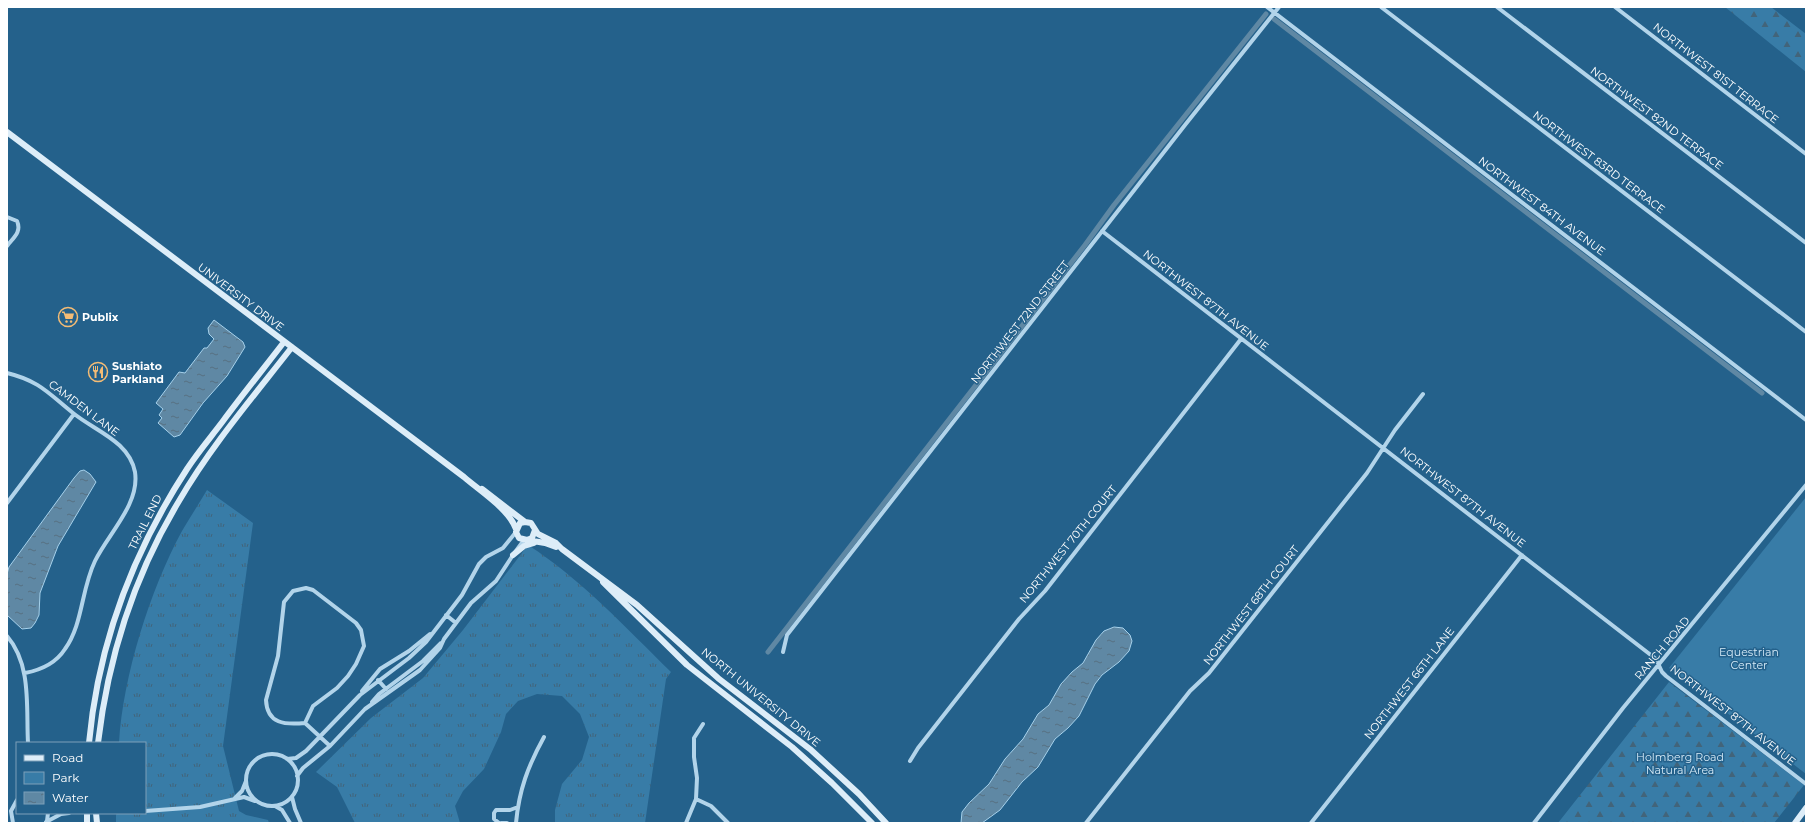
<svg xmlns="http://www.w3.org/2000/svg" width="1813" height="830" font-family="Montserrat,sans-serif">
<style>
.grass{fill:url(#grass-tufts)}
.forest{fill:url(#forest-firs)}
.green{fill:#387ca7}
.water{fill:url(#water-ripples);stroke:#a6d1eb}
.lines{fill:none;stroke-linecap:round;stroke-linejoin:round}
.canal{stroke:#5f88a4;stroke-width:5}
.street{stroke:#b2d4ea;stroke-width:4}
.secondary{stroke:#ddedf8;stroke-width:6}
.labels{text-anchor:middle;stroke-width:3;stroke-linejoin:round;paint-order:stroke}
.street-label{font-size:11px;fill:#fff;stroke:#24618b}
.poi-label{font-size:11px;font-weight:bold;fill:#fff;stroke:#24618b;text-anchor:start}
.park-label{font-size:11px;fill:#d6ebf8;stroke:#24618b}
</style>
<defs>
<pattern id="grass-tufts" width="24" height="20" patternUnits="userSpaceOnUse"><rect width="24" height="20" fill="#387ca7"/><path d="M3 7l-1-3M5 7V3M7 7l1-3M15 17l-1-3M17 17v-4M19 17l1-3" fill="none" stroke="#42647a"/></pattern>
<pattern id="forest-firs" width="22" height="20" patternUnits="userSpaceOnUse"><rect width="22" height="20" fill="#387ca7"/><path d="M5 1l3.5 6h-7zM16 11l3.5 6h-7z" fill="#42647a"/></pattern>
<pattern id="water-ripples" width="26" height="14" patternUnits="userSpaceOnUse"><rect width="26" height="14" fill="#5f88a4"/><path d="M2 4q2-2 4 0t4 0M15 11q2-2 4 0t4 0" fill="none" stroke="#577081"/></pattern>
</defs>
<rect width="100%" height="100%" fill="#24618b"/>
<!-- grass -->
<path class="grass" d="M 207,490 L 253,523 L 223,746 L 239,811 L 246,815 L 268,820 L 269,823 L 116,823 L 116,813 L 145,813 L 145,743 L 119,743 C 123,676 150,590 182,531 C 190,517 199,504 207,490 Z
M 528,545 C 581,579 626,628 671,672 L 666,679 L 645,823 L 555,823 L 555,810 L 562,784 L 582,760 L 589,737 L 580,714 L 562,696 L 537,694 L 518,701 L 506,714 L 501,732 L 484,769 L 463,791 L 455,806 L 460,823 L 355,823 L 337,787 L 316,772 L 371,718 L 423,678 L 463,630 Z"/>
<!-- forest -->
<path class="forest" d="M 1725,7 L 1771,7 L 1806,34 L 1806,72 Z
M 1669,682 L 1804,785 L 1774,823 L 1558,823 Z"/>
<!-- green -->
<path class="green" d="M 1806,497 L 1806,774 L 1669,668 Z"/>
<!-- water -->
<path class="water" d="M 214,320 L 243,342 L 245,347 L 227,376 L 203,403 L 180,435 L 174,437 L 158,423 L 162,418 L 159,415 L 163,409 L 156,403 L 179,372 L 185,373 L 204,348 L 207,348 L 214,339 L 209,334 L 208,328 Z
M 84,470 L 90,474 L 96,482 L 58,546 L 40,593 L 39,615 L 35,623 L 31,628 L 22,629 L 7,615 L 7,574 L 9,567 L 74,478 L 80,471 Z
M 1114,627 L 1123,628 L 1130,635 L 1132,641 L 1129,651 L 1119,662 L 1102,675 L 1095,684 L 1079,716 L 1068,728 L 1055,739 L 1038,767 L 1022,782 L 1000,810 L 982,823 L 961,823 L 962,812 L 969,803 L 989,784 L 1005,759 L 1023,739 L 1038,714 L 1049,705 L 1061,684 L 1072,672 L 1083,663 L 1096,640 L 1104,631 Z"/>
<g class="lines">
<!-- canal -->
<path class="canal" d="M 1274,19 L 1762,393
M 768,652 L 1085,245 L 1114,205 L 1266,14"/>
<!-- street -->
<path class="street" d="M 1267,7 L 1806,420
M 1381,7 L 1806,332
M 1497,7 L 1806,243
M 1615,7 L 1806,154
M 7,217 L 17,221 C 22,232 13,238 7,246
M 1102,231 L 1656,659 L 1662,672 L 1666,676 L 1806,784
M 7,373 C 40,381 49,394 73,413 C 95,431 129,441 135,472 C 140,504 108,534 95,561 C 81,590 83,624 65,649 C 56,663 41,670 25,673
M 7,503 L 74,414
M 446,615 L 456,623
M 7,636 C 32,665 26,708 28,743
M 783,652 L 787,635 L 1185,125 L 1279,7
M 378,680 L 386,689
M 362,691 L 380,669 L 409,651 L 430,634
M 372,702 L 379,694 L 423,661 L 441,643
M 305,723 C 285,725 267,724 266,700 L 278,656 L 284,602 L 293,591 L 306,588 L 313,590 L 356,623 L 361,630 L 364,646 L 356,664 L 348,676 L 337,688 L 313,706 L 305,723 L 330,746
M246 780a26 26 0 1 1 52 0a26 26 0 1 1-52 0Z
M 287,759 L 296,758 L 306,751 L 360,695 L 409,658 L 426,642 L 462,595 L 479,564 L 486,557 L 503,548 L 516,532
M 910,761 L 918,748 L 1019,619 L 1045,591 L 1241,339
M 297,776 L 303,768 L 330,746 L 365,709 L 420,670 L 440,648 L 444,639 L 471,603 L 496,581 L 513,555 L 524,540
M 292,797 L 295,809 L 301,823
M 235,798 L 242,791 L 246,781
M 696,799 L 711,806 L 728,823
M 275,806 L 282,810 L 290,823
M 145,811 L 200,807 L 244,797 L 255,801
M 47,821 L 48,813
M 46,822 L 61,814 L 69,813
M 13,823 L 11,811 L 17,800
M 499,823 L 494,819 L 494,813 L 496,810 L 510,810 L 518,807
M 501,823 L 507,823
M 516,823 C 519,790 528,766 544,737
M 686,823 L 696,799 L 697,778 L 694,757 L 694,738 L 703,724
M 1086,823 L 1190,691 L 1209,673 L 1367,473 L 1395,430 L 1423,394
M 1311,823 L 1522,555
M 1534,823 L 1623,708 L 1806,485"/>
<!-- secondary -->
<path class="secondary" d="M 7,132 L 464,477 C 480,491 509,509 516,529
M 482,489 L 525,522
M 535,530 L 532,538 L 527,540 L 519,538 L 516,532 L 520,523 L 525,522 L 531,523 L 538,534 L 556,543 L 562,549 L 637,605 L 718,678 L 810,749 L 859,794 L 886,823
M 527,540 L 545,543 L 556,547
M 513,555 L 524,546 L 534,543
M 603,582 L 687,665 L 792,747 L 832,783 L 872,823
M 89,743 C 98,645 133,552 187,469 C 198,452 211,437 223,421 C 243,394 264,368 284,342
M 98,743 C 108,658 135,574 179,501 C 211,446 253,397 292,347
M 87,813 L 87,823
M 96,813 L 97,823
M 1795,823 L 1806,808"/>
</g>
<!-- icons -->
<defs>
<g id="supermarket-ring" transform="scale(1)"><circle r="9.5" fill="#24618b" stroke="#f4bc75" stroke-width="1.5"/><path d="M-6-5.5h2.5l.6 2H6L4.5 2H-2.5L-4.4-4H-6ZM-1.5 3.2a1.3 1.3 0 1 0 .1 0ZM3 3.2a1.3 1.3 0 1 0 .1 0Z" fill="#f4bc75"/></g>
<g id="restaurant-ring" transform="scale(1)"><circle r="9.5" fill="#24618b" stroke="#f4bc75" stroke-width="1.5"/><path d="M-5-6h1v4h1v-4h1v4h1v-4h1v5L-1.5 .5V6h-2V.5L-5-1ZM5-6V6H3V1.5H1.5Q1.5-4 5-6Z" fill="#f4bc75"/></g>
</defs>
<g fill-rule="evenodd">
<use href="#supermarket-ring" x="68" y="317"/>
<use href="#restaurant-ring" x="98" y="372"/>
</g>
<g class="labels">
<!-- street labels -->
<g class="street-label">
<text transform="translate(1716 73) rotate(38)" y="4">NORTHWEST 81ST TERRACE</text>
<text transform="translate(1657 118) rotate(37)" y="4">NORTHWEST 82ND TERRACE</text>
<text transform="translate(1599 162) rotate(37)" y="4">NORTHWEST 83RD TERRACE</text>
<text transform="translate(1542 206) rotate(37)" y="4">NORTHWEST 84TH AVENUE</text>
<text transform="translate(241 297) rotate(37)" y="4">UNIVERSITY DRIVE</text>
<text transform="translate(1206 300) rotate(38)" y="4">NORTHWEST 87TH AVENUE</text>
<text transform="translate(1020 322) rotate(-52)" y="4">NORTHWEST 72ND STREET</text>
<text transform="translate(84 408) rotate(37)" y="4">CAMDEN LANE</text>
<text transform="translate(1463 497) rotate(38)" y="4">NORTHWEST 87TH AVENUE</text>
<text transform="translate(145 522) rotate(-63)" y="4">TRAIL END</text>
<text transform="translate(1068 544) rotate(-51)" y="4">NORTHWEST 70TH COURT</text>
<text transform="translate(1251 605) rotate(-52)" y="4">NORTHWEST 68TH COURT</text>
<text transform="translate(1662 648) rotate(-50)" y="4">RANCH ROAD</text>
<text transform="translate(1409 683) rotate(-52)" y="4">NORTHWEST 66TH LANE</text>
<text transform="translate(761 697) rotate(39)" y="4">NORTH UNIVERSITY DRIVE</text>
<text transform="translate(1733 715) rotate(38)" y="4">NORTHWEST 87TH AVENUE</text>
</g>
<!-- poi labels -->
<g class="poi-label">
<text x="82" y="321">Publix</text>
<text x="112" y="370">Sushiato<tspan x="112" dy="13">Parkland</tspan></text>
</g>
<!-- park labels -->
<g class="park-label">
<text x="1749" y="656">Equestrian<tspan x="1749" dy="13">Center</tspan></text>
<text x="1680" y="761">Holmberg Road<tspan x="1680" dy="13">Natural Area</tspan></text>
</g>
</g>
<!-- border -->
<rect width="1813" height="830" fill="none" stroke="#ffffff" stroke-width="16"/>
<!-- legend -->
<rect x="16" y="742" width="130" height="72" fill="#24618b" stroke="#7ca0b9"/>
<rect x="24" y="755" width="20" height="6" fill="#ddedf8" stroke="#7ca0b9"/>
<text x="52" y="762" font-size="12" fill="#ffffff">Road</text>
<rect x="24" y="772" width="20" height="12" fill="#387ca7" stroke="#7ca0b9"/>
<text x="52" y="782" font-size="12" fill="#ffffff">Park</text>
<rect x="24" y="792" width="20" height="12" fill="url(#water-ripples)" stroke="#7ca0b9"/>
<text x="52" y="802" font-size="12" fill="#ffffff">Water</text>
</svg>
